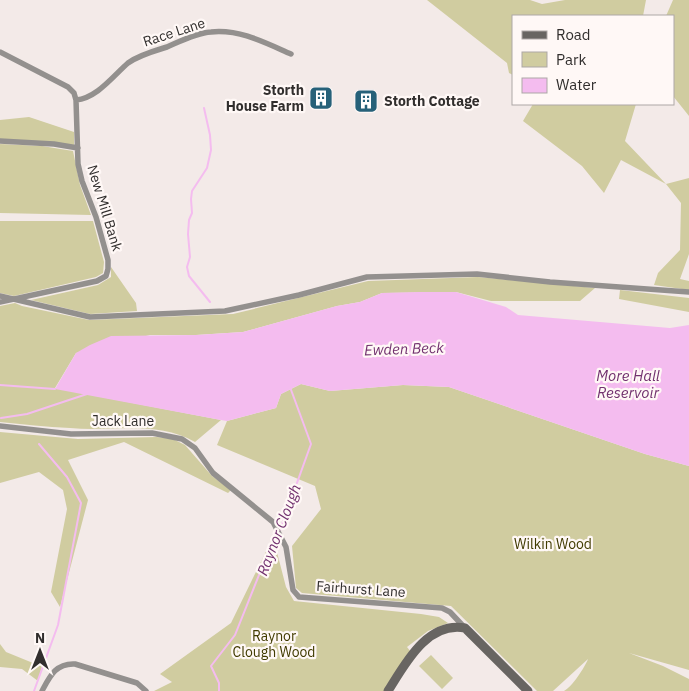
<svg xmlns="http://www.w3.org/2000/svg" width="689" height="691" font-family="'IBM Plex Sans',sans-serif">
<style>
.green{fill:#d0cca0}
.water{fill:#f4bcef}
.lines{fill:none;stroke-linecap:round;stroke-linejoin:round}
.stream{stroke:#f4bcef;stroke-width:2}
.street{stroke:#93908e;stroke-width:5.5}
.secondary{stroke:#686562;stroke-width:9}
.labels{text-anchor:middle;stroke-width:4.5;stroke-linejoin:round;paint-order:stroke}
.street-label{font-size:14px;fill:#312e2d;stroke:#fff8f6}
.poi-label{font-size:14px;font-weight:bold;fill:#312e2d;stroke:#fff8f6;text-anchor:end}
.park-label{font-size:14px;fill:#413b00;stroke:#fff8f6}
.water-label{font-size:15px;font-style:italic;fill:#72316f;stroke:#fff8f6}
</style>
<rect width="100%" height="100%" fill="#f3eae8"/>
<!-- green -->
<path class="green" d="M 427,0 L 530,0 L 542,4 L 565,0 L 646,0 L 643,16 L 513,16 L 513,75 L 509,73 L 507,63 Z
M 673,0 L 689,0 L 689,116 L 673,96 L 673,16 L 666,16 Z
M 533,104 L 636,104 L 625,141 L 666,184 L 689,178 L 689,254 L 680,279 L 689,281 L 689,290 L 654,285 L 658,273 L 680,250 L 681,203 L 666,184 L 621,160 L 604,193 L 582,166 L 523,121 Z
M 29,117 L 74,132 L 74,145 L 0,139 L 0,120 Z
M 0,144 L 42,146 L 73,151 L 80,185 L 91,215 L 0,213 Z
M 0,221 L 93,221 L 104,262 L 103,273 L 96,277 L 14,296 L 0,293 Z
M 111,267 L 136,303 L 137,311 L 90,314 L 31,300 L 98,285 L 111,277 Z
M 478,277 L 595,288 L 580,301 L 491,301 L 456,292 L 382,293 L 360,302 L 337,306 L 243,332 L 196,335 L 150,335 L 76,353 L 55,388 L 221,420 L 195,442 C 157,420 112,432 70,428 C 46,427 23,424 0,422 L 0,306 L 15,303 L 22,306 L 89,320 L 233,314 L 368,281 Z
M 620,290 L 689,298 L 689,312 L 619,299 Z
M 301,384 L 330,391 L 403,385 L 449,387 L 645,454 L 689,466 L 689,670 L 629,653 L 663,666 L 689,679 L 689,691 L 564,691 C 572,687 585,667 588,659 L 553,691 L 537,691 L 451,606 L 302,593 L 296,588 L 292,546 L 321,509 L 315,486 L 217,445 L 227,421 L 276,408 L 281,394 Z
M 0,432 L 78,439 L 157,437 L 173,439 L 185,445 L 212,476 L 231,490 L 228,493 L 124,442 L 68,460 L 88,500 L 60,607 L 51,592 L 67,509 L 63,490 L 39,472 L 0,483 Z
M 273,537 L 286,587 L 294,601 L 421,614 L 439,617 L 448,623 L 428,631 L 407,647 L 411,652 L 384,691 L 154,691 L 172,682 L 160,674 L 231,623 Z
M 0,644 L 6,652 L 33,663 L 44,659 L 38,681 L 22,669 L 0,667 Z
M 431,655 L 453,678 L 442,689 L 419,666 Z"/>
<!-- water -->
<path class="water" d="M 419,292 L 456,292 L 506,307 L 518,315 L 670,328 L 689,325 L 689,466 L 645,454 L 449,387 L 403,385 L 330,391 L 301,384 L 281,394 L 276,408 L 227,421 L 221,420 L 55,389 L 76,353 L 90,345 L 111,336 L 196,335 L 243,332 L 337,306 L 360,302 L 382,293 Z"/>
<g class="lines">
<!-- stream -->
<path class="stream" d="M 204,108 L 210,135 L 211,150 L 207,168 L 192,191 L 191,199 L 192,213 L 189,220 L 188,234 L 190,257 L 187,267 L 189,276 L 210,302
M 0,385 L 55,389
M 1,418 L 27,414 L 87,394
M 280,530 L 311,444 L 290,387
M 34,691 L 58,625 L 81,503 L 67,477 L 39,444
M 219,691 L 219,683 L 211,666 L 235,635 L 261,570 L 278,535"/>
<!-- street -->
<path class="street" d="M 0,52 L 68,87 L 74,93 L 76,100 L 78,164 L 82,181 L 96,217 L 108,260 L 108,269 L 106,276 L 97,281 L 0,302
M 76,100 C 97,98 113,76 128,63 C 139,55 154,51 167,47 C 181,41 196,33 211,32 C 240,29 266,43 291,54
M 0,141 L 54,144 L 78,148
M 0,296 L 90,317 L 225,311 L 299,295 L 367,277 L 477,274 L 550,282 L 689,292
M 0,426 L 71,434 L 152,433 L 182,439 L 195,448 L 213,473 L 273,522 L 286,547 L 293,590 L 299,597 L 442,608 L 450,612 L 465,628
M 42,691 C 50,676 56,663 75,664 L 137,683 L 146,691"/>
<!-- secondary -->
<path class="secondary" d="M 388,691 C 405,664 427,621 465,628 L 528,691"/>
</g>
<!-- icons -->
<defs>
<g id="building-square" transform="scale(1.25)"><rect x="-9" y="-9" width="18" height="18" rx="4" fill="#266179" stroke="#fff8f6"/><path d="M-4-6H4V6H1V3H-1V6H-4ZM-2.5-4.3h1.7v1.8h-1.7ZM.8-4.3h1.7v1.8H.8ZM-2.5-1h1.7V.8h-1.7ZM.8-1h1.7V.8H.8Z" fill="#fff"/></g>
</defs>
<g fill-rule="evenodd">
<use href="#building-square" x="321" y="98"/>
<use href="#building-square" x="366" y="101"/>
</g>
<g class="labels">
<!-- street labels -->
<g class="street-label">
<text transform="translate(174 32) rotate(-18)" y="5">Race Lane</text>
<text transform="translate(105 208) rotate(73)" y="5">New Mill Bank</text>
<text x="123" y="426">Jack Lane</text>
<text transform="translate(361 589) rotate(4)" y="5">Fairhurst Lane</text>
</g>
<!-- poi labels -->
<g class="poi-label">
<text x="304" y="95">Storth<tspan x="304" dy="16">House Farm</tspan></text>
<text x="384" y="106" text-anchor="start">Storth Cottage</text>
</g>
<!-- park labels -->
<g class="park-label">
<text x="553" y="549">Wilkin Wood</text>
<text x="274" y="641">Raynor<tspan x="274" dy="16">Clough Wood</tspan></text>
</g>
<!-- water labels -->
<g class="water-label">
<text transform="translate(404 349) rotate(-2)" y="5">Ewden Beck</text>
<text x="628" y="381">More Hall<tspan x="628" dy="17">Reservoir</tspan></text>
<text transform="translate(279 530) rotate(-69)" y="5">Raynor Clough</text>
</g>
</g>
<!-- legend -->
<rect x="512" y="15" width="162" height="90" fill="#fff8f6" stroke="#ada7a6"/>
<rect x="522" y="31" width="25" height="8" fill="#686562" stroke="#ada7a6"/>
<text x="556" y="40" font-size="15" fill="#312e2d">Road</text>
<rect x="522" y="52" width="25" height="15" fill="#d0cca0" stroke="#ada7a6"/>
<text x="556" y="65" font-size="15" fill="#312e2d">Park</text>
<rect x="522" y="78" width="25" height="15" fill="#f4bcef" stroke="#ada7a6"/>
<text x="556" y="90" font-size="15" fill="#312e2d">Water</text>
<!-- north arrow -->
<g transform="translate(40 651)" stroke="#fff8f6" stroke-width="4" paint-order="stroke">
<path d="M0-4L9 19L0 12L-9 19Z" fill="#312e2d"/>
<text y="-8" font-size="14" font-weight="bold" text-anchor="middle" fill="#312e2d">N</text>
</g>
</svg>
